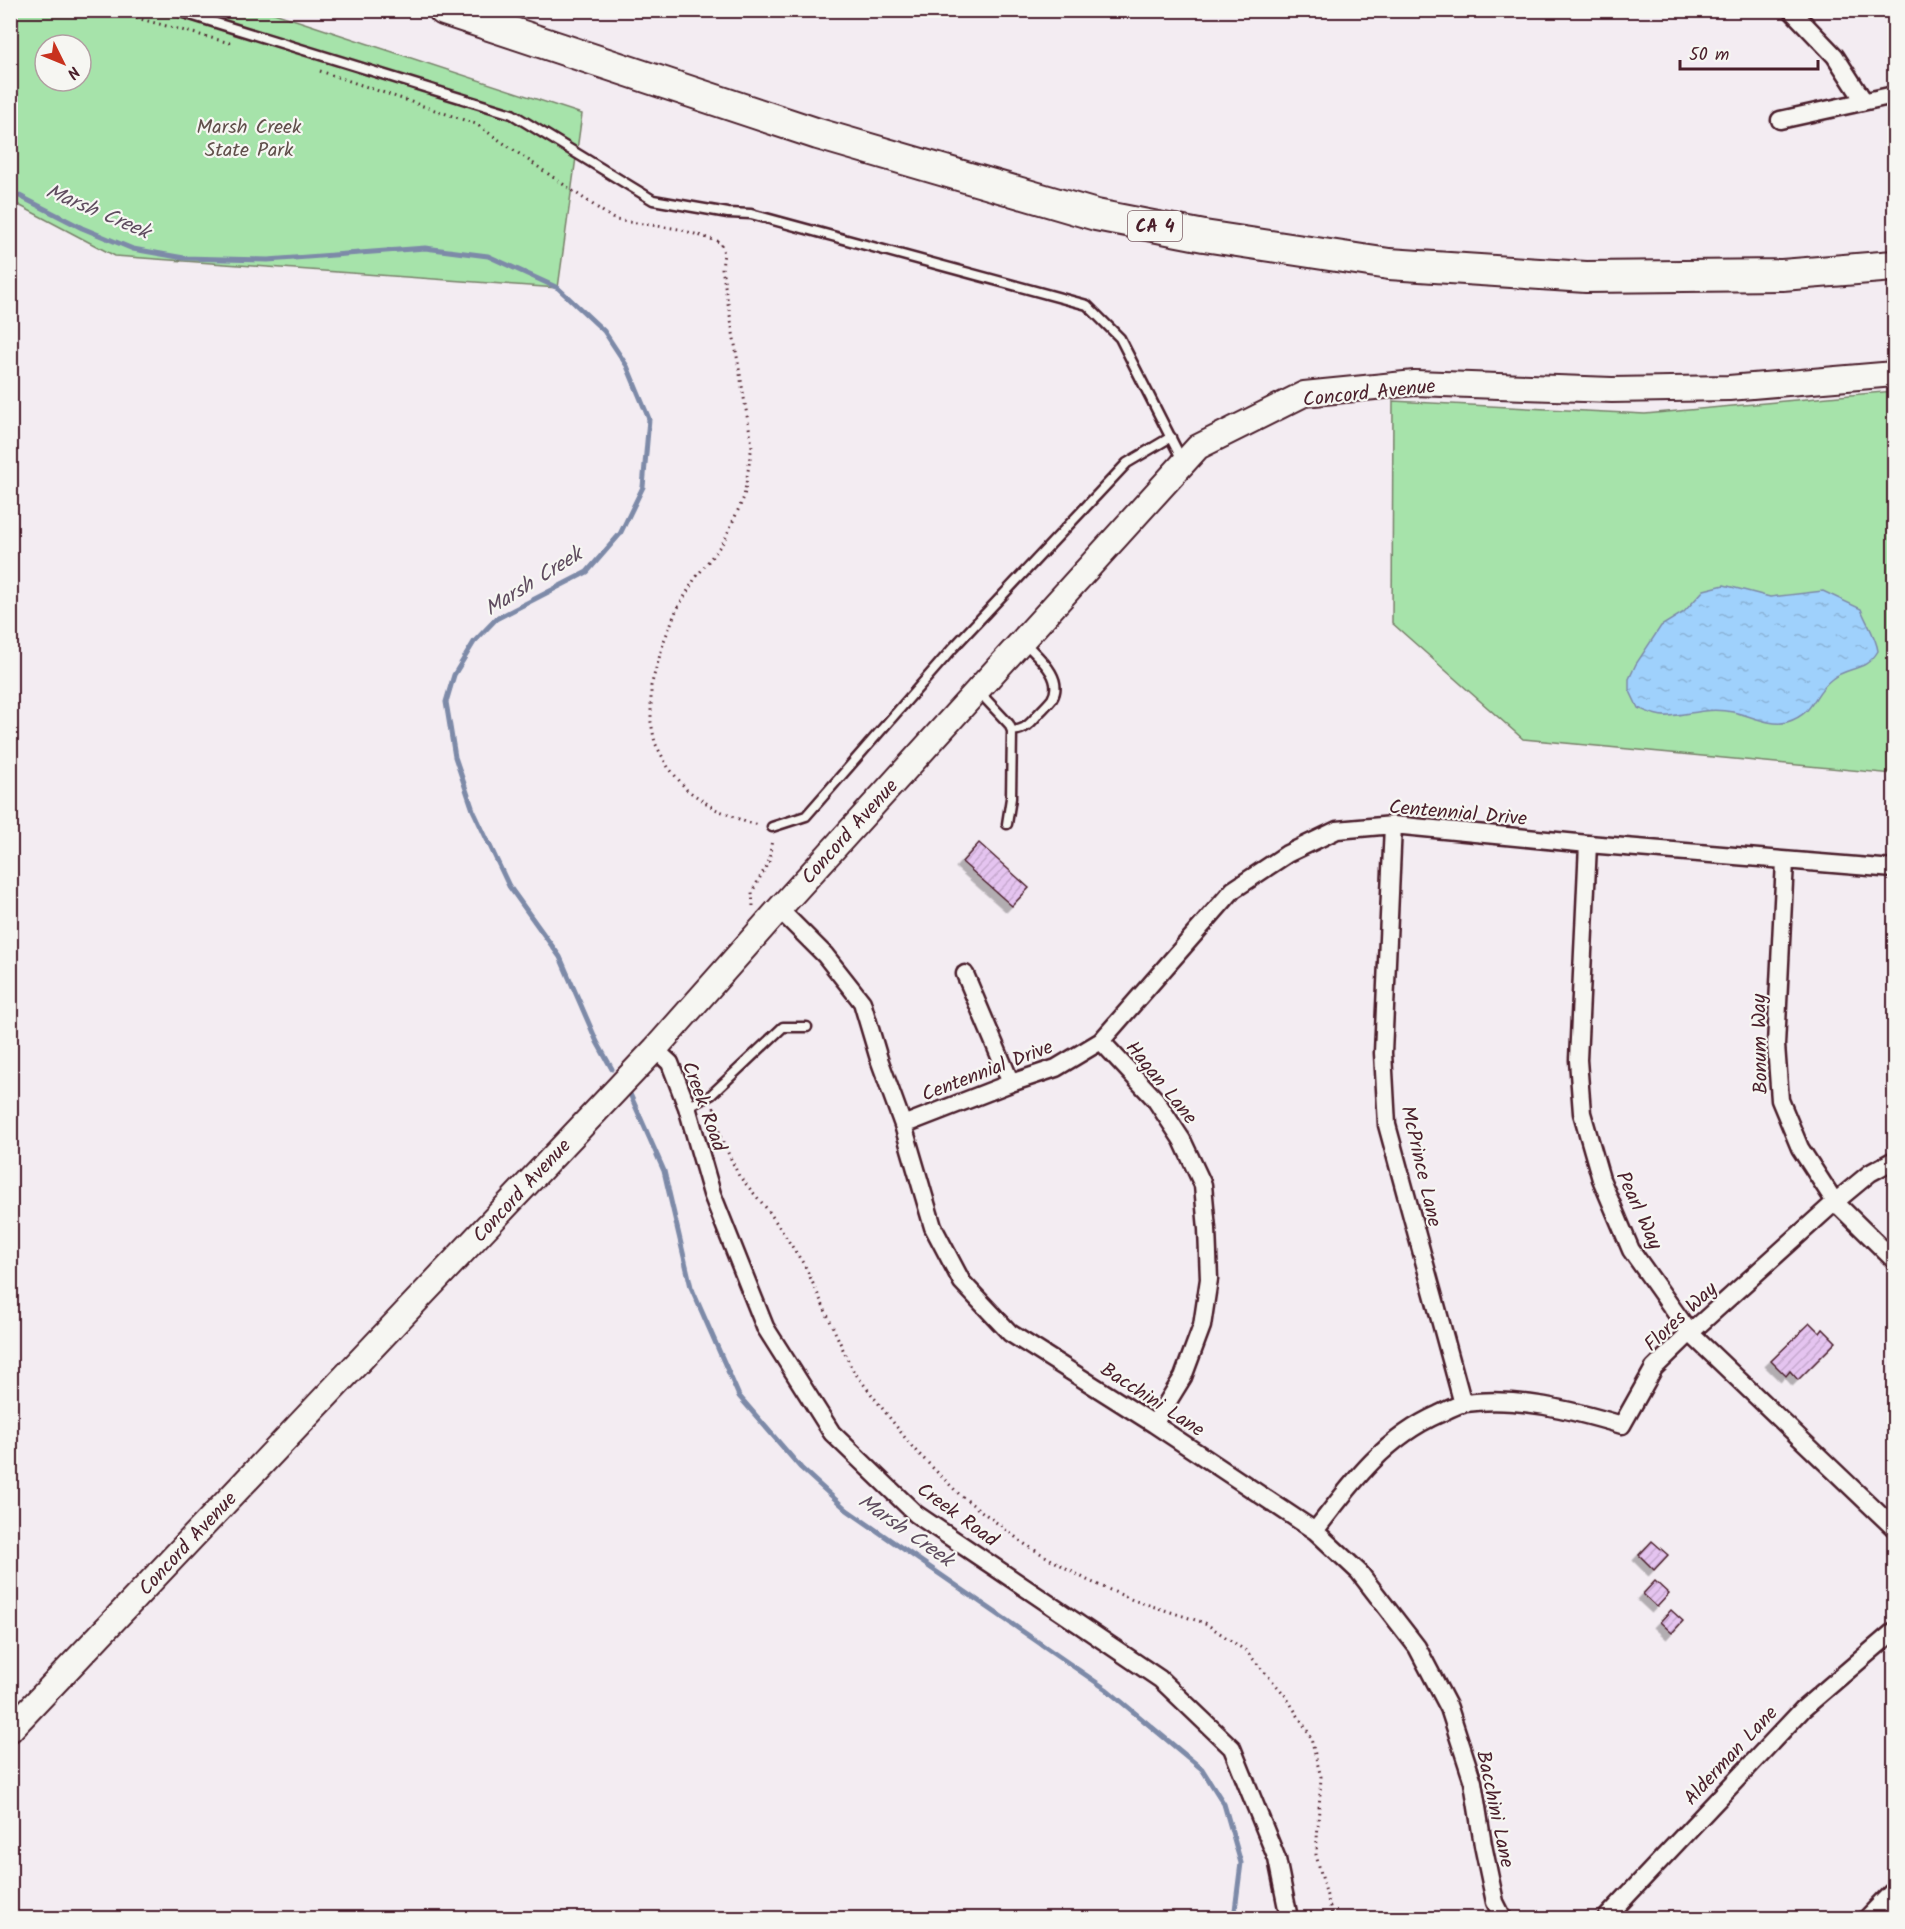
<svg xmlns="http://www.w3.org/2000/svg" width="1905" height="1929" font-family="Kalam,sans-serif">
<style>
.green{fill:#a6e3aa;stroke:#78816a;stroke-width:1.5;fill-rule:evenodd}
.water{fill:url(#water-ripples);stroke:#7d8aa8;stroke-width:1.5}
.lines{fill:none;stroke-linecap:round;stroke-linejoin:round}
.stream{stroke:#7d8aa8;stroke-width:5}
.building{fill:url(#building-hatch);stroke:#4a1f2b;stroke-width:1.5;filter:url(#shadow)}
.lane-casing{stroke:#4a1f2b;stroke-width:13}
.street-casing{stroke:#4a1f2b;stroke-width:21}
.secondary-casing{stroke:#4a1f2b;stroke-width:28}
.highway-casing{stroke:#4a1f2b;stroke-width:34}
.path{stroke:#4a1f2b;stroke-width:3;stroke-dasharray:1.5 4.5;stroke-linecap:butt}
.lane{stroke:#f6f6f2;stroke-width:8}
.street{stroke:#f6f6f2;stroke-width:16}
.secondary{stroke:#f6f6f2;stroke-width:24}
.highway{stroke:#f6f6f2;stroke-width:30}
.labels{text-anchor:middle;stroke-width:4.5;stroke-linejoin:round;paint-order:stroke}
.shield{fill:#f6f6f2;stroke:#7e6067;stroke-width:1.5}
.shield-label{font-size:18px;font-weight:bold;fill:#4a1f2b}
.park-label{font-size:20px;fill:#61504b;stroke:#f6f6f2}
.street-label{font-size:20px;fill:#4a1f2b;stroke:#f6f6f2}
.water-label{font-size:21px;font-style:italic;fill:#5f4c5f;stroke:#f6f6f2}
</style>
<defs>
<pattern id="water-ripples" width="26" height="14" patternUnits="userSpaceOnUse" patternTransform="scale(1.5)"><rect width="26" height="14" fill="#9fd1fc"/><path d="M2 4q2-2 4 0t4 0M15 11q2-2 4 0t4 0" fill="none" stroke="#8ab3d8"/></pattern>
<pattern id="building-hatch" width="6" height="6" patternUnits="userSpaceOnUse" patternTransform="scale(1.5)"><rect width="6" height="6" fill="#e5c4f0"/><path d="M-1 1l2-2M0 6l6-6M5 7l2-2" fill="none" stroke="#c6a8ce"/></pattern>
<filter id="shadow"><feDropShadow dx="-5.5" dy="5.5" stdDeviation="0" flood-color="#0004"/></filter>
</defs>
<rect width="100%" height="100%" fill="#f3ecf2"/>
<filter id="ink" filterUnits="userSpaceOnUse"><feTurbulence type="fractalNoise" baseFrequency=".0167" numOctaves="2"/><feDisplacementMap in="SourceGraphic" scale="12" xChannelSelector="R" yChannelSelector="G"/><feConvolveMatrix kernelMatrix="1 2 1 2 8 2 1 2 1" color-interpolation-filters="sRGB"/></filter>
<g filter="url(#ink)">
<!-- green -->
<path class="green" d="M 10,11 L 268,11 L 582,114 L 558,288 L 115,256 L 11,201 ZM 45,45 L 81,45 L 81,81 L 45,81 Z
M 1894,391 L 1894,774 L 1523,739 L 1392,623 L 1393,401 L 1645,414 Z"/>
<!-- water -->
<path class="water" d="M 1724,585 L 1770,597 L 1823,591 L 1861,609 C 1866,623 1876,636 1878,651 C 1866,672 1848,666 1832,679 C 1812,694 1816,713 1787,722 C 1772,727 1749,715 1733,712 C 1707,707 1693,714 1669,716 C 1658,717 1648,712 1638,708 L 1629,689 L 1629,679 L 1636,664 L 1661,626 L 1684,612 L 1704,590 Z"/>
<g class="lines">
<!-- stream -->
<path class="stream" d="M 10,191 L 82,228 L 133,249 L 184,258 L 268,260 L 425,248 L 488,256 L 558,288 L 604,331 L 627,366 L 649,419 L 643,487 L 620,534 L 587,572 L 496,619 L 474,642 L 454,675 L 446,702 L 455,757 L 473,810 L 509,886 L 560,957 L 597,1042 L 612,1069
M 630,1094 L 664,1171 L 691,1287 L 739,1396 L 801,1468 L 847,1510 L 1106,1689 L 1202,1769 L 1224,1804 L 1241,1863 L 1234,1918"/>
</g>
<!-- building -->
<path class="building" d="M 979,843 L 1029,888 L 1012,906 L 962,862 Z
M 1810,1323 L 1820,1333 L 1823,1329 L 1836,1342 L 1798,1380 L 1790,1371 L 1786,1376 L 1771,1361 Z
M 1652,1541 L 1668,1555 L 1654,1570 L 1639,1555 Z
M 1655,1581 L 1669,1594 L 1657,1607 L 1643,1594 Z
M 1671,1610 L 1683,1621 L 1672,1633 L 1660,1622 Z"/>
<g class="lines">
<!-- lane casing -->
<g class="lane-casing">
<path id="lane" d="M 174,10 L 512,114 L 653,200 L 728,213 L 751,214 L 1087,305 L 1120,338 L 1182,460
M 980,693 L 1009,724 L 1012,731 L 1011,798 L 1007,824
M 1012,731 C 1025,730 1031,723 1039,713 C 1043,709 1048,704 1052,699 C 1065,678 1038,657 1025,643
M 772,827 L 806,816 L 953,648 L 1127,463 L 1171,437
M 687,1107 L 711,1095 L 783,1027 L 807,1027"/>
</g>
<!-- street casing -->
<g class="street-casing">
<path id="street" d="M 1791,10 L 1835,56 L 1864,101
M 1780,120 L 1894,95
M 1393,825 L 1383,1053 L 1387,1125 L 1463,1404
M 1588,844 L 1578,1060 L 1582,1113 L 1601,1179 L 1631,1250 L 1690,1333 L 1894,1528
M 1785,861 L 1776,1045 L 1780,1100 L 1800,1148 L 1835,1202 L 1894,1260
M 779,909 L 825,955 L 862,1002 L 879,1059 L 903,1125 L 933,1227 L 962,1282 L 1010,1333 L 1154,1424 L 1315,1531 L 1359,1572 L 1417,1647 L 1449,1708 L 1473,1782 L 1483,1845 L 1495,1902 L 1503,1918
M 965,974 L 1011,1083
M 1101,1041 L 1155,1099 L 1182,1140 L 1203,1185 L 1207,1229 L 1209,1279 L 1202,1326 L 1183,1377 L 1154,1424
M 655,1049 L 670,1063 L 687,1107 L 712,1194 L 765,1327 L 832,1433 L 916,1514 L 1160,1679 L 1232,1748 L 1277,1859 L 1289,1918
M 903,1125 L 1011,1083 L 1056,1068 L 1101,1041 L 1233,890 L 1287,854 L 1337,830 L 1393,825 L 1588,844 L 1894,869
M 1315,1531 C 1350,1485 1384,1438 1439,1414 C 1447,1410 1456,1405 1465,1403 C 1518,1396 1571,1410 1622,1425 L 1654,1368 L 1690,1333 L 1835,1202 L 1870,1173 L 1894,1160
M 1606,1918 L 1803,1709 L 1894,1631
M 1867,1918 L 1894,1890"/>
</g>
<!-- secondary casing -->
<g class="secondary-casing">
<path id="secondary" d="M 10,1730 L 655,1049 L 779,909 L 1198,447 L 1304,394 L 1415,383 L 1612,390 L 1729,388 L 1894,374"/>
</g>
<!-- highway casing -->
<g class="highway-casing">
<path id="highway" d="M 444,10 L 818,134 L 1096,215 L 1204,236 L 1389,264 L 1586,277 L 1782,275 L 1894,266"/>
</g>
<!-- path -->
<path class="path" d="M 107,10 L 230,43
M 320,71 L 476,124 L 615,220 L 679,229 L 720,242 L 724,253 L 722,268 L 752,445 L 744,497 L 724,541 L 694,580 L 676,611 L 664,641 L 651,686 L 651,722 L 655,743 L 668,767 L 687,790 L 715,809 L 746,822 L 760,825
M 753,906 L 752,892 L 769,861 L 772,839
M 714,1107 L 720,1136 L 739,1176 L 768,1210 L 805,1266 L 852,1369 L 913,1448 L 960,1495 L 1026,1545 L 1087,1580 L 1133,1600 L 1205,1623 L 1246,1651 L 1285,1695 L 1310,1735 L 1321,1777 L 1316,1855 L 1333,1918"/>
<!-- lane -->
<use href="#lane" class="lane"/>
<!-- street -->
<use href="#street" class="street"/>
<!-- secondary -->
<use href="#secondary" class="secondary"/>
<!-- highway -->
<use href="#highway" class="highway"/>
</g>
</g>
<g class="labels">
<!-- shield labels -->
<rect class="shield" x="1128" y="211" width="54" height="30" rx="4.5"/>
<g class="shield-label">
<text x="1155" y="232">CA 4</text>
</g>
<!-- park labels -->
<g class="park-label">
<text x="249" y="133">Marsh Creek<tspan x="249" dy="23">State Park</tspan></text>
</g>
<!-- street labels -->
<g class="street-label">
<text transform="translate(1369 392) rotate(-6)" y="7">Concord Avenue</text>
<text transform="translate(1458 812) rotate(5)" y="7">Centennial Drive</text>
<text transform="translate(849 831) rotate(-48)" y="7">Concord Avenue</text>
<text transform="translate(1759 1044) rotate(-91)" y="7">Bonum Way</text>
<text transform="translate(987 1070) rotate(-21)" y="7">Centennial Drive</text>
<text transform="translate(1162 1082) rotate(51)" y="7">Hagan Lane</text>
<text transform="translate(705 1106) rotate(70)" y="7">Creek Road</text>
<text transform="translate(1422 1166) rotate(77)" y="7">McPrince Lane</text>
<text transform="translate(521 1190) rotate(-47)" y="7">Concord Avenue</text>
<text transform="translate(1640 1210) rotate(65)" y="7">Pearl Way</text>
<text transform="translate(1680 1316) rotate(-43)" y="7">Flores Way</text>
<text transform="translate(1153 1399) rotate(33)" y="7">Bacchini Lane</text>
<text transform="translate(958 1514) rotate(36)" y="7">Creek Road</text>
<text transform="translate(187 1543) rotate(-47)" y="7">Concord Avenue</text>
<text transform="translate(1730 1755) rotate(-47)" y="7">Alderman Lane</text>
<text transform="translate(1496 1809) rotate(78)" y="7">Bacchini Lane</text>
</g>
<!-- water labels -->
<g class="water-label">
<text transform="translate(98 211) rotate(23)" y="7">Marsh Creek</text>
<text transform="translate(533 581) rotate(-32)" y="7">Marsh Creek</text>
<text transform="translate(906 1530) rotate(35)" y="7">Marsh Creek</text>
</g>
</g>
<!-- margin -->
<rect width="1905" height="1929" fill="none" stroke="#f6f6f2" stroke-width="36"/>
<rect x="18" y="18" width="1869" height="1893" fill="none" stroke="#4a1f2b" stroke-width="2" filter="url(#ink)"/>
<!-- north arrow -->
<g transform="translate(63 63) rotate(133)"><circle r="28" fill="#f6f6f2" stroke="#b1a0a2" stroke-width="1.5"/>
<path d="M0-4.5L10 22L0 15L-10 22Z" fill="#c8321e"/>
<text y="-9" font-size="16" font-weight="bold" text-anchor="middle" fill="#4a1f2b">N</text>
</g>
<!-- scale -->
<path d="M1680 60v9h138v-9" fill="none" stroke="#4a1f2b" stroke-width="3"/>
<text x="1689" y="60" font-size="18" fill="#4a1f2b" stroke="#f6f6f2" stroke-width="4.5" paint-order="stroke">50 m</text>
</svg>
